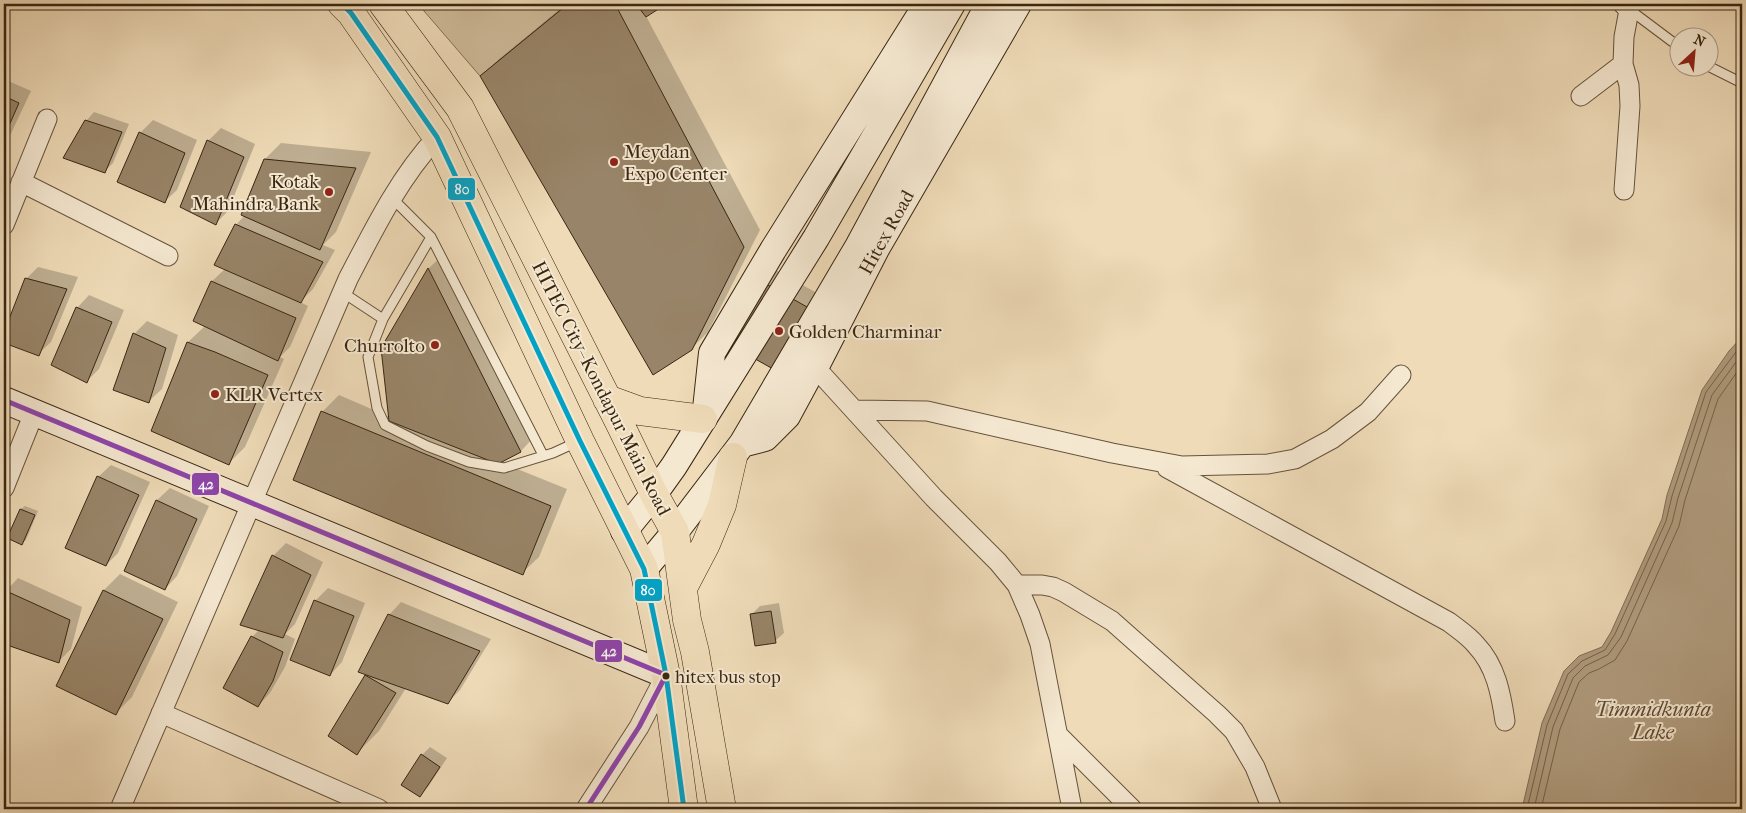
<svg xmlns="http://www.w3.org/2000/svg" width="1746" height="813" font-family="'IM FELL French Canon',serif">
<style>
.green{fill:#d0bc9c;stroke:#847157}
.water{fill:#b19d80;stroke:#816d54}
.shadow{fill:#0003}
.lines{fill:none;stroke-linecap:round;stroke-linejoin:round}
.shore{stroke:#756249;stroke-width:1}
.building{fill:#988468;stroke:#392612}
.lane-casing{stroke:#66533c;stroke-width:11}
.street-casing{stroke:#66533c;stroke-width:21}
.secondary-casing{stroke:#392612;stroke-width:28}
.primary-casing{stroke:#392612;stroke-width:29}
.lane{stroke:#f5e8d1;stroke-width:9}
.street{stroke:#f5e8d1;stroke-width:19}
.secondary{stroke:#f5e8d1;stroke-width:26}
.primary{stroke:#efdbb8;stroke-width:28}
.bus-1-casing{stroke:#f5e8d1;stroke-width:9}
.bus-2-casing{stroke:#f5e8d1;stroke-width:9}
.bus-1{stroke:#03a2c5;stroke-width:5}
.bus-2{stroke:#8e44ad;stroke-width:5}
.poi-dot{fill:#8f2418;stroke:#f5e8d1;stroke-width:2}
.bus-dot{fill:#392612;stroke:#f5e8d1;stroke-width:2}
.labels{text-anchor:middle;stroke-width:4;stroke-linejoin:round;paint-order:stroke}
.bus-label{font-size:18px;fill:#392612;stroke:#f5e8d1;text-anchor:start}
.poi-label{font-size:19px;fill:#392612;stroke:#f5e8d1;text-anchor:start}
.street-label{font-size:19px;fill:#392612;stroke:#f5e8d1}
.water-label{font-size:20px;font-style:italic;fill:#5d4a33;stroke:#f5e8d1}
.line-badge{stroke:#f5e8d1;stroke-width:2}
.badge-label{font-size:14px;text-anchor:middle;font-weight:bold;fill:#fff}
</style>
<rect width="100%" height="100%" fill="#efdbb8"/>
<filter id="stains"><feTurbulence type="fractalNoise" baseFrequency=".004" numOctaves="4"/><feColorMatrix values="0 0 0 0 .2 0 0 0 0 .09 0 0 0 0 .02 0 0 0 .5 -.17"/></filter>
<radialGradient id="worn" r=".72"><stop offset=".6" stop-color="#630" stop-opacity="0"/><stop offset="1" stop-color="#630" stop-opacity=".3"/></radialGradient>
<!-- green -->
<path class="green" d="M 418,4 L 568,4 L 480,76 Z"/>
<!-- water -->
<path class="water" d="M 1742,337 L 1742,809 L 1522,809 L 1542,723 L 1564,671 L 1579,656 L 1602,647 L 1611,632 L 1662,519 L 1667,495 L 1702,390 L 1729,351 Z"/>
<!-- shadow -->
<path class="shadow" d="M 566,4 L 662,4 L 646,16 L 760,230 L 708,332 L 691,349 L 482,76 L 498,60 Z
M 4,79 L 31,91 L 6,144 L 4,147 Z
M 94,112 L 129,124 L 113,163 L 104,172 L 86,121 Z
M 153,120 L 197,140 L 177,190 L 164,202 L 140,133 Z
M 221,128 L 255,144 L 228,211 L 215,224 L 181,207 L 208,141 Z
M 281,143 L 371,152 L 336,232 L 323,245 L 335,250 L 313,289 L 300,302 L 308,306 L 290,347 L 280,357 L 284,359 L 245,447 L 229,463 L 188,342 L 205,326 L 212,281 L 225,269 L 236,225 L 245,215 L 265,159 Z
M 445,253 L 537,434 L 521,451 L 500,462 L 567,489 L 539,557 L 522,573 L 322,412 L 339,395 L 390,417 L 383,348 L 429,268 Z
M 38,267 L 78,277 L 51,342 L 38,354 L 4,342 L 4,336 L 26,279 Z
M 772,268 L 844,308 L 727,342 Z
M 89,295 L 124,310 L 99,369 L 87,381 L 77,308 Z
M 147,321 L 178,335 L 162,389 L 149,401 L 115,390 L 135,333 Z
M 111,465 L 150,482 L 118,553 L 106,565 L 98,477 Z
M 170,488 L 209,506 L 177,576 L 165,589 L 125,571 L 157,500 Z
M 25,506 L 38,511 L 26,540 L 22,543 L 21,509 Z
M 286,543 L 323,562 L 295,624 L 285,634 L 295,639 L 285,667 L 270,693 L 258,706 L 252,637 L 259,630 L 242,624 L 273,556 Z
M 120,574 L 178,602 L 132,697 L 116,713 L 58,686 L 104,590 Z
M 18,578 L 82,607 L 71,649 L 58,662 L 4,642 L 4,595 L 6,591 Z
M 328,588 L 365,603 L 342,662 L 330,675 L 315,601 Z
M 401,602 L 491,639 L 460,690 L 447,703 L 406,688 L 379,731 L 357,753 L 366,676 L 389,615 Z
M 779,603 L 784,633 L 775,641 L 752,614 L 760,606 Z
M 430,747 L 447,758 L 428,787 L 419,795 L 422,755 Z"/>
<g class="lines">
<!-- shore -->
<path class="shore" d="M 1527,809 L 1547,725 L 1568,674 L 1582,661 L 1605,650 L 1615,634 L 1666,521 L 1672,496 L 1706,392 L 1742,344
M 1534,809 L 1553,727 L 1573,678 L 1585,666 L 1608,655 L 1621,637 L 1672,523 L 1678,498 L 1712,395 L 1742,354
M 1541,809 L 1560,729 L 1579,682 L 1589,673 L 1599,669 L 1615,660 L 1627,641 L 1679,526 L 1685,500 L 1718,399 L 1742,365"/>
</g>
<!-- building -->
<path class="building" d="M 568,4 L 615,4 L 744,247 L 692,350 L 653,375 L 480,76 Z
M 636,4 L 657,4 L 660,8 L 646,17 Z
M 4,96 L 19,103 L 4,137 Z
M 85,120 L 122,132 L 105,173 L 63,158 Z
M 139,132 L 185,153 L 165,203 L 117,182 Z
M 207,140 L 244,157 L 216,225 L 180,207 Z
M 264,159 L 356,168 L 320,250 L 241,215 Z
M 235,224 L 323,262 L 301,303 L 214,265 Z
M 428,268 L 521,452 L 498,464 L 389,421 L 381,348 Z
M 25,278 L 67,289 L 39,356 L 4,343 L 4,332 Z
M 759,280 L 832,321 L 798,383 L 725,342 Z
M 211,281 L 296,318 L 278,361 L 193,321 Z
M 76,307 L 112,322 L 87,383 L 51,365 Z
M 133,333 L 166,348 L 149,403 L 113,390 Z
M 187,342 L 215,352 L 268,375 L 229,465 L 151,431 Z
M 321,411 L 551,506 L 523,575 L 293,480 Z
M 97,476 L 139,495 L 106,566 L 65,548 Z
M 156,500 L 197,519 L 165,590 L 124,571 Z
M 20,509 L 35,515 L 22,545 L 7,538 Z
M 272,555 L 311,575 L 283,638 L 240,625 Z
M 4,590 L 70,620 L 59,663 L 4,644 Z
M 103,590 L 163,619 L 116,715 L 56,686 Z
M 314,600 L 354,616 L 330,676 L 290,660 Z
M 771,611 L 776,643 L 755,646 L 750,614 Z
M 388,614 L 480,651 L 448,704 L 358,672 Z
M 251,636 L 283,652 L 273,681 L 258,707 L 223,688 Z
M 365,675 L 396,693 L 357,755 L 328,736 Z
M 421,754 L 440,767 L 420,797 L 401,785 Z"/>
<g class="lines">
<!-- lane casing -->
<g class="lane-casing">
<path id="lane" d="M 1630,10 L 1678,46
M 1708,66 L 1742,83
M 393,199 L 431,237 L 543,455
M 431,237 L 383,319 L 368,357 L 377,408 L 385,425 L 427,446 L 469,462 L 504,468 L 553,453 L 577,442
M 342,292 L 383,319"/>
</g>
<!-- street casing -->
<g class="street-casing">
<path id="street" d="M 1623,64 L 1629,85 L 1630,106 L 1624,190
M 1581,96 L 1623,64 L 1624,37 L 1629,10 L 1623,4
M 21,182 L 168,256
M 4,225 L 47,119
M 814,366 L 934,498 L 998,562 L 1017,585 L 1030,615 L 1040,644 L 1072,809
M 855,410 L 927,411 L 1112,453 L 1182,466 L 1268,464 L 1295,459 L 1332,439 L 1368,412 L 1401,375
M 1167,468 L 1449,622 C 1458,629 1469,636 1476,645 C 1496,666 1501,694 1505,721
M 4,488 L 34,413
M 1017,585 L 1042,585 L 1053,587 L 1064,592 L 1112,621 L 1217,714 L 1234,731 L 1255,767 L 1272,809
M 161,713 L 379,809
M 1058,735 L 1132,809
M 120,809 L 348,279 C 374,229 399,178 437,137
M 586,809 L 639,727 L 666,675"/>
</g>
<!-- secondary casing -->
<g class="secondary-casing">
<path id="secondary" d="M 4,400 L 666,675
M 706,409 L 712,353 L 773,250 L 927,4
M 742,444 L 765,438 L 787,416 L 814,366 L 818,362 L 876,249 L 1018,4
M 624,531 L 654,494 L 674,466 L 816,238 L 952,4
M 644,569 L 675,532 L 742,444 L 859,245 L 989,4"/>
</g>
<!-- primary casing -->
<g class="primary-casing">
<path id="primary" d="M 342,4 L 351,13 L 437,137 L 580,441 L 644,569 L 666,675 L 684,809
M 383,4 L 460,108 L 619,422 L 654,494 L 675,532 L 687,620 L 695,652 L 722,809
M 607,399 L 640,411 L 703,419
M 683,588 L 706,544 L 722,505 L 733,457"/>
</g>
<!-- lane -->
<use href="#lane" class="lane"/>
<!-- street -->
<use href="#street" class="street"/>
<!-- secondary -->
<use href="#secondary" class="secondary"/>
<!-- primary -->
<use href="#primary" class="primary"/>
<!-- bus-1 casing -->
<g class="bus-1-casing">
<path id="bus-1" d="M 342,4 L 351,13 L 437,137 L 580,441 L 644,569 L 666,675 L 684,809"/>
</g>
<!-- bus-2 casing -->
<g class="bus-2-casing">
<path id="bus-2" d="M 4,400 L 666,675 L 639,727 L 586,809"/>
</g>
<!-- bus-1 -->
<use href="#bus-1" class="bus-1"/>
<!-- bus-2 -->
<use href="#bus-2" class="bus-2"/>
</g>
<!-- markers -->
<g class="poi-dot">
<circle cx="614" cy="162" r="5"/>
<circle cx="329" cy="192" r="5"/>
<circle cx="779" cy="331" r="5"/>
<circle cx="435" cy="345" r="5"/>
<circle cx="215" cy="394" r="5"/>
</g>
<circle class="bus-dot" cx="666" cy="676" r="4.5"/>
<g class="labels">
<!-- bus labels -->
<g class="bus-label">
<text x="675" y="683">hitex bus stop</text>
</g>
<!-- poi labels -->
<g class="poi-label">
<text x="624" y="158">Meydan<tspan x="624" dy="22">Expo Center</tspan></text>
<text x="319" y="188" text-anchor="end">Kotak<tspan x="319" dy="22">Mahindra Bank</tspan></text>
<text x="789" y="338">Golden Charminar</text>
<text x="425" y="352" text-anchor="end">Churrolto</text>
<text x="225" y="401">KLR Vertex</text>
</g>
<!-- street labels -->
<g class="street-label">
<text transform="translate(886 232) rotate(-61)" y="7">Hitex Road</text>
<text transform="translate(602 388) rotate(63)" y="7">HITEC City–Kondapur Main Road</text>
</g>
<!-- water labels -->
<g class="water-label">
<text x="1653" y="716">Timmidkunta<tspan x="1653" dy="23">Lake</tspan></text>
</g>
</g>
<g class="line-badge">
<rect x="447" y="177" width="29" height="24" rx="5" fill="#03a2c5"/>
<rect x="191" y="472" width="29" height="24" rx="5" fill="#8e44ad"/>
<rect x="634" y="578" width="29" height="24" rx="5" fill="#03a2c5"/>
<rect x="594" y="639" width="29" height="24" rx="5" fill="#8e44ad"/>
</g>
<g class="badge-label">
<text x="462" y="194">80</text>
<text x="206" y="489">42</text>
<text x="648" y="595">80</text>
<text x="609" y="656">42</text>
</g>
<!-- margin -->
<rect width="1746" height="813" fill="none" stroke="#efdbb8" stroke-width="20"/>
<rect x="5" y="5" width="1736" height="803" fill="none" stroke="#392612" stroke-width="2.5"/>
<rect x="10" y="10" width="1726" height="793" fill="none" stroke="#392612"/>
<!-- north arrow -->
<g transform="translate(1694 52) rotate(26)"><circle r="24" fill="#f5e8d1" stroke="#aa9a85"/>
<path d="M0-4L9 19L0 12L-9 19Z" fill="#8f2418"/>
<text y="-8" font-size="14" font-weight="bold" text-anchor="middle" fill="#392612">N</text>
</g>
<rect width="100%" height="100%" filter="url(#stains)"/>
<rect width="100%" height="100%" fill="url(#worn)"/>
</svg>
